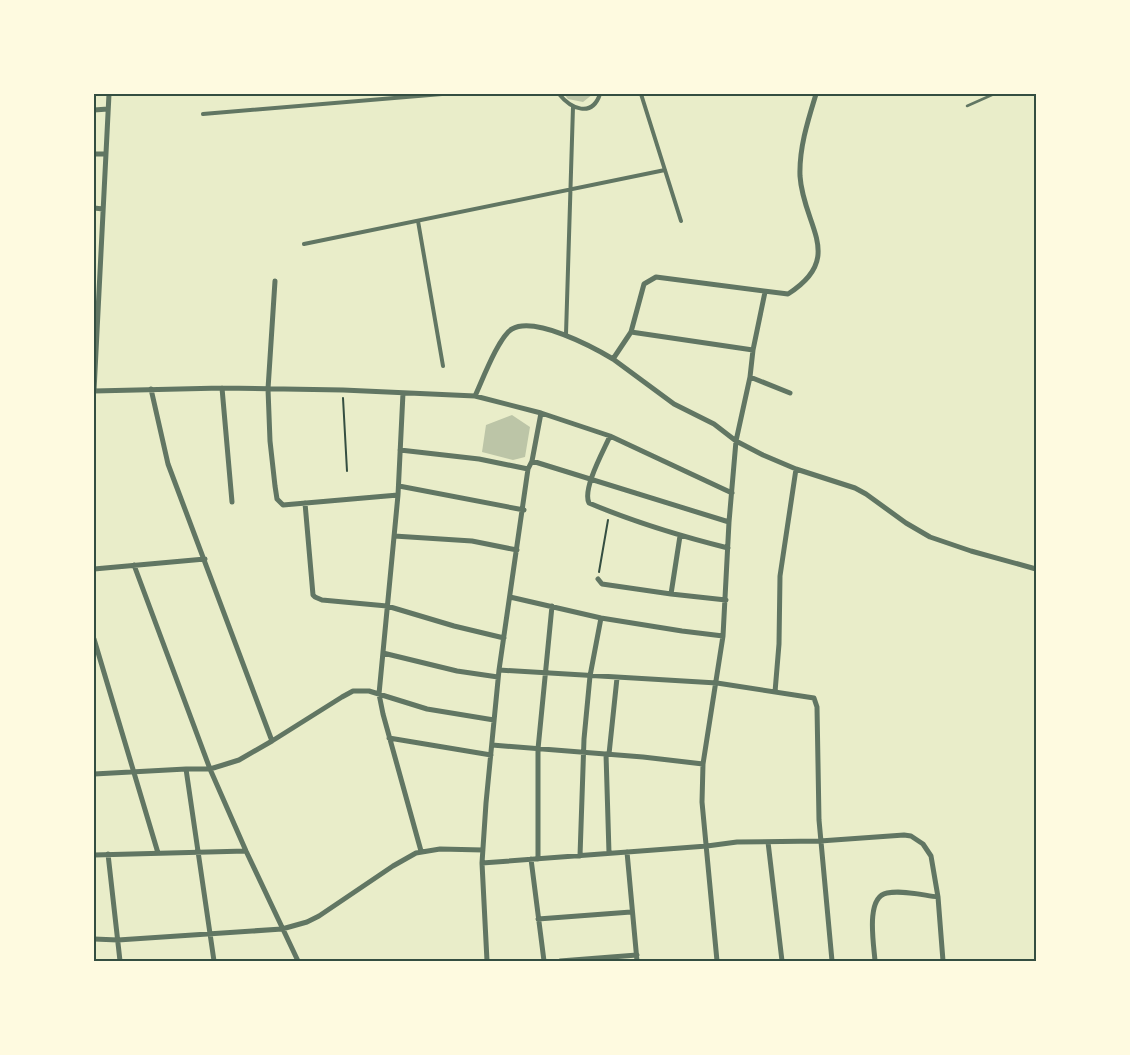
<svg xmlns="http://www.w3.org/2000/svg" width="1130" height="1055" font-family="Figtree,sans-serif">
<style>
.building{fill:#bcc5a7}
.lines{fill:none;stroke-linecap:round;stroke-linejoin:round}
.path{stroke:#344e41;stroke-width:2}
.service{stroke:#617663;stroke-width:2.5}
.pedestrian{stroke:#617663;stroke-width:4}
.minor{stroke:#617663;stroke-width:5}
.neatline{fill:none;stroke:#344e41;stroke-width:2}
</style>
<rect width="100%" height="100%" fill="#e9edc9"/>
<!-- building -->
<path class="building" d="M 564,94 L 593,94 L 583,102 L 568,99 Z
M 512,415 L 530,427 L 525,457 L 513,460 L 482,452 L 486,425 Z"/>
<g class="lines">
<!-- path -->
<path class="path" d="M 343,398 L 347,471
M 599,572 L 608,520"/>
<!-- service -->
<path class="service" d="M 967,106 L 994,94"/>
<!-- pedestrian -->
<path class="pedestrian" d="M 559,94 C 571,109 592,118 600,94
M 641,94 L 681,221
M 203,114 L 442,94
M 418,221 L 443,366
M 304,244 L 665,170
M 566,334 L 573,107"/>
<!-- minor -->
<path class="minor" d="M 109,94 L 94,391 L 222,388 L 343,390 L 475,396 L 541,413 L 610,436 L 732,493
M 94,110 L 108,109
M 94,154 L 106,154
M 94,208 L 103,209
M 275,281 L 268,389 L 270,441 L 275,486 L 277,499 L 283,505 L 398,495 L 403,393
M 631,332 L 753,350
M 613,359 L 674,404 L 714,424 L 736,441 L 763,455 L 796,469 L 855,488 L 866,494 L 906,523 L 930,537 L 971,551 L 1036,569
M 750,377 L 790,393
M 222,388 L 232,502
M 151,389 L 168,464 L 272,741 L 239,760 L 210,769 L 186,769
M 475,396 C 482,381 499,336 512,329 C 535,316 593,347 613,359 L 631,332 L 644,284 L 656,277 L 788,294 C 846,257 803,226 800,176 C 799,148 808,120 816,94
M 541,413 L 532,461 L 528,469 L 499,670 L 486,803 L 482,863 L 707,846 L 737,842 L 820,841 L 904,835 L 911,836 L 923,844 L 931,856 L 938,897
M 610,436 C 604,450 582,489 589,503 C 634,522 680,536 728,548
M 400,450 L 479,459 L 528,469
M 532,461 L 729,522
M 399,486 L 524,510
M 398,495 L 379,694 L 383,714 L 421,851
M 305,503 L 313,595 L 315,597 L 322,600 L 387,606 L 454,626 L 504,638
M 394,536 L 472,541 L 517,550
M 680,536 L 671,594 L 726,600
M 134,565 L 210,769 L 246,851 L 298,961
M 94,569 L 205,559
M 598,579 L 602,584 L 671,594
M 510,597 L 601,618 L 682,631 L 723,636
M 94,639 L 158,853
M 383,653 L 457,671 L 498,677
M 499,670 L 717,683 L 814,698 L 817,707 L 819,820 L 832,961
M 775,692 L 779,644 L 780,576 L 796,469
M 389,738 L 491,755
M 272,741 L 342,697 L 353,691 L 369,691 L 427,709 L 494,720
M 492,745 L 643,757 L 703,764
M 606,754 L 609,853
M 609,754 L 617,678
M 94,774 L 186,769 L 214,961
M 768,842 L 782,961
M 627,852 L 637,961
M 108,854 L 120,961
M 94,855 L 246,851
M 580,856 L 584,739 L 590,676 L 601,618
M 531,859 L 544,961
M 538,859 L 538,749 L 552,606
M 482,863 L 487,961
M 538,919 L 631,912
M 94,939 L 118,940 L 282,929 L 307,922 L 319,916 L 393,866 L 416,853 L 440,849 L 483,850
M 560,961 L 637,955
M 717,961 L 702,802 L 703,764 L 723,636 L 729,522 L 736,441 L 750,377 L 753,350 L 765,292
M 875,961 C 874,945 865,897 887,893 C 903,890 922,895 938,897 L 943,961"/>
</g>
<!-- border -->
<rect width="1130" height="1055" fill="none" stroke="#fefae0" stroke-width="190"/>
<rect x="95" y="95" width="940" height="865" class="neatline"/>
</svg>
